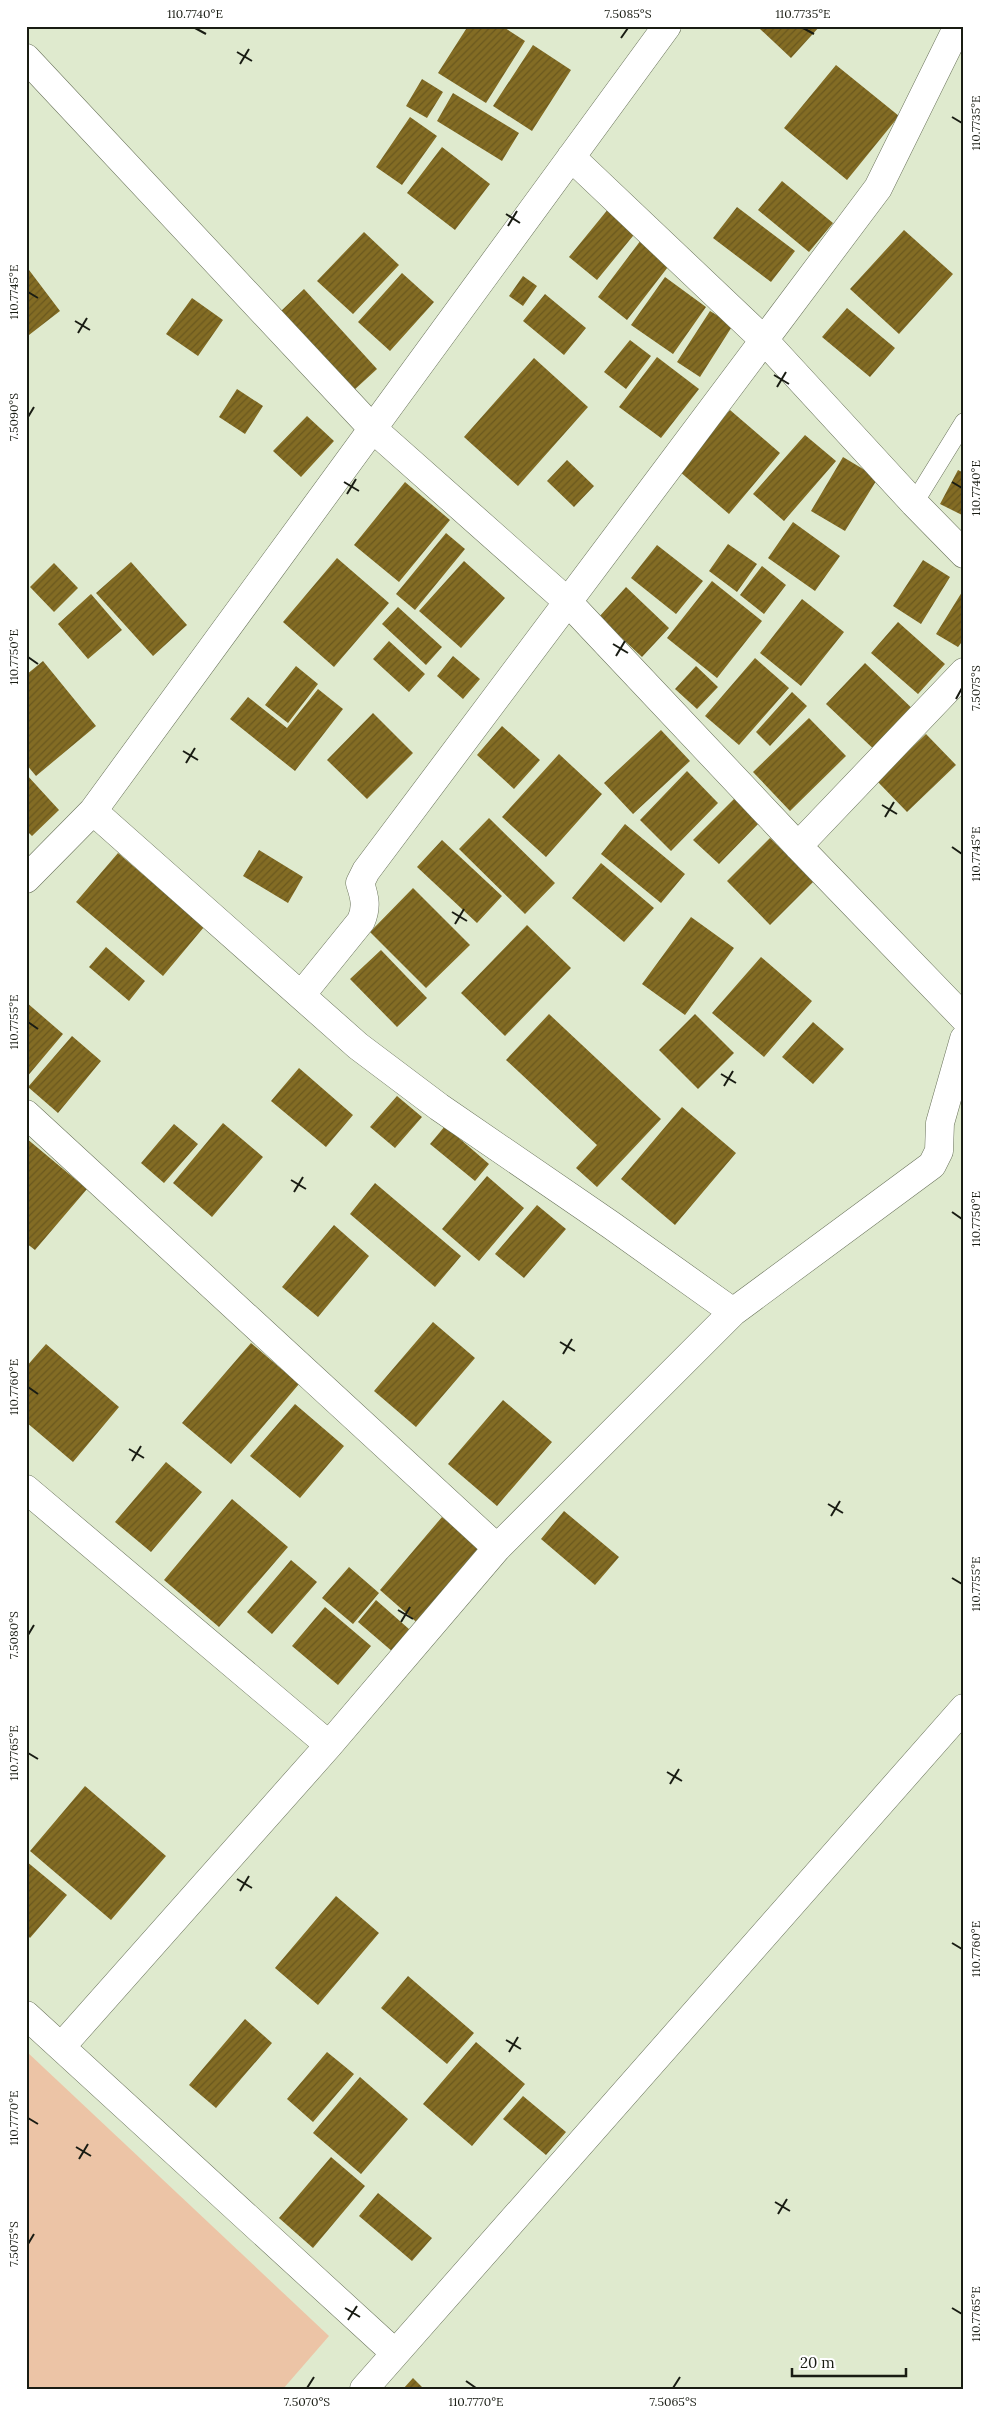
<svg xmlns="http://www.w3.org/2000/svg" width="990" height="2415" font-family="Lora,serif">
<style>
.pitch{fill:#ecc4a6}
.building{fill:url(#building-hatch)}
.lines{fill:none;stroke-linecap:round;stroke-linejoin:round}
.lane-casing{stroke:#6a735b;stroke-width:19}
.street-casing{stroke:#6a735b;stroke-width:29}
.lane{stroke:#fff;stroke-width:18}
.street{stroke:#fff;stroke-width:28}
.ticks{fill:none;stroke:#191c13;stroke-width:2}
.neatline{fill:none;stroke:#191c13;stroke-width:2}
.ticks-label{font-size:12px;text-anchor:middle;fill:#191c13}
</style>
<defs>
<pattern id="building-hatch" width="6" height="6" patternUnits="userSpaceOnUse" patternTransform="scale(1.25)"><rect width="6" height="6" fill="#836c24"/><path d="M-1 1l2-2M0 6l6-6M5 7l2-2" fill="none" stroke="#6a581e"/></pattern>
</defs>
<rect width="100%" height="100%" fill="#dfeace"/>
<!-- pitch -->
<path class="pitch" d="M 26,2051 L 329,2336 L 283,2389 L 26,2389 Z"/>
<!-- building -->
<path class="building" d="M 468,26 L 502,26 L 525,41 L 486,103 L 438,73 Z
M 763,26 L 820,26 L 791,58 L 760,29 Z
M 533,45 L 571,70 L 532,131 L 493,106 Z
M 836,65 L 899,116 L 847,180 L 784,128 Z
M 422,79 L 443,92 L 427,118 L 406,106 Z
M 453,93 L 519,133 L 502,161 L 437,121 Z
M 410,117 L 437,136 L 402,185 L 376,167 Z
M 442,147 L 490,184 L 455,230 L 407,193 Z
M 782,181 L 833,223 L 809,252 L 758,210 Z
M 737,207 L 795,251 L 771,282 L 713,238 Z
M 609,208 L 637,231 L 597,280 L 569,257 Z
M 904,230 L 953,274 L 899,334 L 850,289 Z
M 364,232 L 399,265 L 353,314 L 317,281 Z
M 641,240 L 671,263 L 627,320 L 598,297 Z
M 26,266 L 60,311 L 29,335 L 26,332 Z
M 402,273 L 434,302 L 390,351 L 358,322 Z
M 523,276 L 537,286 L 523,306 L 509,296 Z
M 665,277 L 706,307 L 673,354 L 631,325 Z
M 304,289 L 377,369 L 353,391 L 280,312 Z
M 545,294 L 586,328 L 564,355 L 523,321 Z
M 192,298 L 223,320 L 198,356 L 166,334 Z
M 847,308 L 895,348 L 870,377 L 822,337 Z
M 710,311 L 733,325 L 700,377 L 677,362 Z
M 630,340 L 651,356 L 626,389 L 604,372 Z
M 657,357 L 699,389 L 661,438 L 619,407 Z
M 534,358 L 588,407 L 518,486 L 464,437 Z
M 237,389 L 263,406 L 245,434 L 219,417 Z
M 730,410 L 780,453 L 729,514 L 679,471 Z
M 307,416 L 334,441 L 301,477 L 273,451 Z
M 805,435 L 836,461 L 784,521 L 753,494 Z
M 843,457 L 878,478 L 845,531 L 811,511 Z
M 567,460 L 594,486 L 574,507 L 547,481 Z
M 958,470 L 964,473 L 964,516 L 940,504 Z
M 405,482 L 450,520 L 399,582 L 354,545 Z
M 793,522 L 840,556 L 815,591 L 768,558 Z
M 446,533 L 465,549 L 415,610 L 396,594 Z
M 728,544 L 757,564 L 737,592 L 709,571 Z
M 657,545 L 703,581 L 676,614 L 631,578 Z
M 337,558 L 389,603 L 334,667 L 283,622 Z
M 923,560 L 950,577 L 921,624 L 893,606 Z
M 464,561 L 505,598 L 461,648 L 419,611 Z
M 131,562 L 187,625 L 153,656 L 96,593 Z
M 54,563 L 78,588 L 54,612 L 30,587 Z
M 762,566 L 786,585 L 764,614 L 740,595 Z
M 712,581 L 762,621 L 717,678 L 667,638 Z
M 626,587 L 669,628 L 642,657 L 599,617 Z
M 962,592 L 964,594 L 964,639 L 958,647 L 936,634 Z
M 91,594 L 122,630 L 88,659 L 58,624 Z
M 802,599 L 844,632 L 801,686 L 760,653 Z
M 398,607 L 442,647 L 426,665 L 382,624 Z
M 898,622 L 945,664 L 918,694 L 871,653 Z
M 389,641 L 425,674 L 409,692 L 373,659 Z
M 453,656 L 480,679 L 463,699 L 437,676 Z
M 755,658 L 789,688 L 739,745 L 705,716 Z
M 43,661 L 96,726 L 36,776 L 26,764 L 26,675 Z
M 865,663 L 920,716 L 881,756 L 826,704 Z
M 296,666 L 318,684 L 288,723 L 265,705 Z
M 696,666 L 718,687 L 697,709 L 675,689 Z
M 318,689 L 343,709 L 295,771 L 230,719 L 248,697 L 287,728 Z
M 792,692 L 807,706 L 770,746 L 756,732 Z
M 373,713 L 413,753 L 367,799 L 327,760 Z
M 809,718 L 846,756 L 790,811 L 753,772 Z
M 502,726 L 540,760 L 514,789 L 477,755 Z
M 661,730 L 690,761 L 633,814 L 604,783 Z
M 926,734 L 956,765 L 907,812 L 877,781 Z
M 559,754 L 602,794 L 546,857 L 502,817 Z
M 687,771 L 718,803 L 671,851 L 640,820 Z
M 26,774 L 59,810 L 32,836 L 26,830 Z
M 735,798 L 760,822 L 719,864 L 693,840 Z
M 489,818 L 555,883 L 525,914 L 459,849 Z
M 625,824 L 685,874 L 661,903 L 601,854 Z
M 770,838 L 814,881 L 770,925 L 727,881 Z
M 442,840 L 502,896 L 477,923 L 417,867 Z
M 259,850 L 303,877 L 288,903 L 243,876 Z
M 118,853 L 204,927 L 163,976 L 76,902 Z
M 601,863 L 654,908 L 624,942 L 572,898 Z
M 413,888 L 470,945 L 426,988 L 370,932 Z
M 691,917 L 734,948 L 685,1015 L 642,984 Z
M 527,925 L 571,968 L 505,1036 L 461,993 Z
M 106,947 L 145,981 L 129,1001 L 89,967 Z
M 381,950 L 427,998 L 397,1027 L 350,979 Z
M 761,957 L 812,1001 L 764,1057 L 712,1013 Z
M 26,1002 L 63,1034 L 26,1078 Z
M 549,1014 L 661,1119 L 597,1187 L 576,1168 L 597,1145 L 506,1060 Z
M 695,1014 L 734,1053 L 698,1089 L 659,1050 Z
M 813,1022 L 844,1049 L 813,1084 L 782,1057 Z
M 72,1036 L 101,1061 L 58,1113 L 28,1087 Z
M 299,1068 L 353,1115 L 326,1147 L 271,1101 Z
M 397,1096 L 422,1117 L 395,1148 L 370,1127 Z
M 682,1107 L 736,1153 L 675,1225 L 621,1179 Z
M 223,1123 L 263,1157 L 212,1217 L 173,1183 Z
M 174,1124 L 198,1144 L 164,1183 L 141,1163 Z
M 445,1126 L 489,1164 L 475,1181 L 430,1144 Z
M 26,1138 L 87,1189 L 35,1250 L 26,1243 Z
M 487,1176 L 524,1208 L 479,1261 L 442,1229 Z
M 375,1183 L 461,1256 L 435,1287 L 350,1214 Z
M 537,1205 L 566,1229 L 524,1278 L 495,1254 Z
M 334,1225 L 369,1256 L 318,1317 L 282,1287 Z
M 433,1322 L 475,1358 L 416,1427 L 374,1391 Z
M 251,1343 L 299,1384 L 231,1464 L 182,1423 Z
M 46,1344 L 119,1407 L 73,1462 L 26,1422 L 26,1367 Z
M 503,1400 L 552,1442 L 497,1506 L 448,1464 Z
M 295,1404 L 344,1446 L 300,1498 L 250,1456 Z
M 166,1462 L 202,1492 L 151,1552 L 115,1522 Z
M 232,1499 L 288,1547 L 219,1627 L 164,1580 Z
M 564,1511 L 619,1557 L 595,1585 L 541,1539 Z
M 442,1517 L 485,1553 L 422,1627 L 380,1590 Z
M 291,1560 L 317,1582 L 272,1634 L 247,1612 Z
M 349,1567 L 379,1593 L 353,1624 L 322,1598 Z
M 376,1600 L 418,1637 L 400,1658 L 358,1622 Z
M 325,1607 L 371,1646 L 338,1685 L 292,1646 Z
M 85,1786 L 166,1856 L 111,1920 L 30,1851 Z
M 26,1861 L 67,1895 L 30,1938 L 26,1934 Z
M 336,1896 L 379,1933 L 318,2005 L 275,1968 Z
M 408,1976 L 474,2033 L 447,2064 L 381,2008 Z
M 245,2019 L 272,2043 L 216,2108 L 189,2085 Z
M 476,2042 L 525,2084 L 472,2146 L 423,2104 Z
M 327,2052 L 354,2074 L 313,2122 L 287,2099 Z
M 360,2077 L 408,2119 L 361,2174 L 313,2133 Z
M 523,2096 L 566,2132 L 546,2155 L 503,2119 Z
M 331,2157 L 365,2186 L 313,2248 L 279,2218 Z
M 378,2193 L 432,2238 L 412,2261 L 359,2216 Z
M 413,2378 L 424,2389 L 403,2389 Z"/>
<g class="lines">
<!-- lane casing -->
<g class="lane-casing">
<path id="lane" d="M 914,503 L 964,422"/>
</g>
<!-- street casing -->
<g class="street-casing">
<path id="street" d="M 26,58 L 373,429 L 568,602 L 798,846 L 964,1018
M 571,157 L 764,340 L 914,503 L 964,554
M 93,811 L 358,1046 L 439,1107 L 611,1225 L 733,1312
M 798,846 L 964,672
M 26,879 L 93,811 L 667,26
M 302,994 L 361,921 C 367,907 365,898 360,883 L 366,871 L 878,188 L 958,26
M 26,1114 L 497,1548
M 26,1489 L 329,1745
M 26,2015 L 395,2353
M 61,2047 L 329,1745 L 497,1548 L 733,1312 L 932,1165 L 939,1151 L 940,1123 L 964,1039
M 364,2389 L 964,1708"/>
</g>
<!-- lane -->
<use href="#lane" class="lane"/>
<!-- street -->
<use href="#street" class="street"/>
</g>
<!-- ticks -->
<path class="ticks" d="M 195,28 L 206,34M 803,28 L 814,34M 621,38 L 628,28M 237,52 L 252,61M 240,64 L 249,49M 952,117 L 962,123M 506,214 L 520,223M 508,226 L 517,211M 28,292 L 38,298M 75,321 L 90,330M 78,333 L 87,318M 774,375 L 789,384M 777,387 L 786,372M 28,417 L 34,407M 344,482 L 359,491M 952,482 L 962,488M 347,494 L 356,479M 613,644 L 628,653M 616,656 L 625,641M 28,657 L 38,664M 956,699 L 962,688M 183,751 L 198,760M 186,763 L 195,748M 882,805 L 897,814M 885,817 L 894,802M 952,847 L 962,854M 452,912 L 467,921M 455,924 L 464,909M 28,1022 L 38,1029M 721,1074 L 736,1083M 724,1086 L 733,1071M 291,1180 L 306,1189M 294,1192 L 303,1177M 952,1212 L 962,1219M 560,1342 L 575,1351M 563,1354 L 572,1339M 28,1387 L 38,1394M 129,1449 L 144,1458M 132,1461 L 141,1446M 828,1504 L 843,1513M 831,1516 L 840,1501M 952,1578 L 962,1584M 398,1610 L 413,1619M 401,1622 L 410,1607M 28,1635 L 34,1625M 28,1753 L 38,1759M 667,1772 L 682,1781M 670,1784 L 679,1769M 237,1879 L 252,1888M 240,1891 L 249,1876M 952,1943 L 962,1949M 506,2040 L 521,2049M 509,2052 L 518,2037M 28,2118 L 38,2124M 76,2147 L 91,2156M 79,2159 L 88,2144M 775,2202 L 790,2211M 778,2214 L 787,2199M 28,2244 L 34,2234M 345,2308 L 360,2317M 952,2308 L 962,2314M 348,2320 L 357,2306M 466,2381 L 476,2388M 307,2388 L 314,2377M 673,2388 L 680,2377"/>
<!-- border -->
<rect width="990" height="2415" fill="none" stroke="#ffffff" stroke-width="55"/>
<!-- scale -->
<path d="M792 2368v8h114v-8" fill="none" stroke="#191c13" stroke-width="2.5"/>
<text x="800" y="2368" font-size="15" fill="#191c13" stroke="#ffffff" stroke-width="4" paint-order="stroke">20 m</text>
<rect x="28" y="28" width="934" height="2360" class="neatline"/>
<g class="ticks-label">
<text x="195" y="18">110.7740°E</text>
<text x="628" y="18">7.5085°S</text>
<text x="803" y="18">110.7735°E</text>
<text transform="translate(976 123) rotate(-90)" y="4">110.7735°E</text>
<text transform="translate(14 292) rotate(-90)" y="4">110.7745°E</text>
<text transform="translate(14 417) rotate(-90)" y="4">7.5090°S</text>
<text transform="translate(976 488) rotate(-90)" y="4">110.7740°E</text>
<text transform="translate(14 657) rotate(-90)" y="4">110.7750°E</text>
<text transform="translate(976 688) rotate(-90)" y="4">7.5075°S</text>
<text transform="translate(976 854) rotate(-90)" y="4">110.7745°E</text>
<text transform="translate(14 1022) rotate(-90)" y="4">110.7755°E</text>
<text transform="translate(976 1219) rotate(-90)" y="4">110.7750°E</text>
<text transform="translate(14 1387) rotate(-90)" y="4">110.7760°E</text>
<text transform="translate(976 1584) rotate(-90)" y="4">110.7755°E</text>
<text transform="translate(14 1635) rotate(-90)" y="4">7.5080°S</text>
<text transform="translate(14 1753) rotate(-90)" y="4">110.7765°E</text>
<text transform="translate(976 1949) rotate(-90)" y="4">110.7760°E</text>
<text transform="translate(14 2118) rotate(-90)" y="4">110.7770°E</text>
<text transform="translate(14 2244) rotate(-90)" y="4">7.5075°S</text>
<text transform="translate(976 2314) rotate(-90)" y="4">110.7765°E</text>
<text x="307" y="2406">7.5070°S</text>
<text x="476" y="2406">110.7770°E</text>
<text x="673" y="2406">7.5065°S</text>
</g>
</svg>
